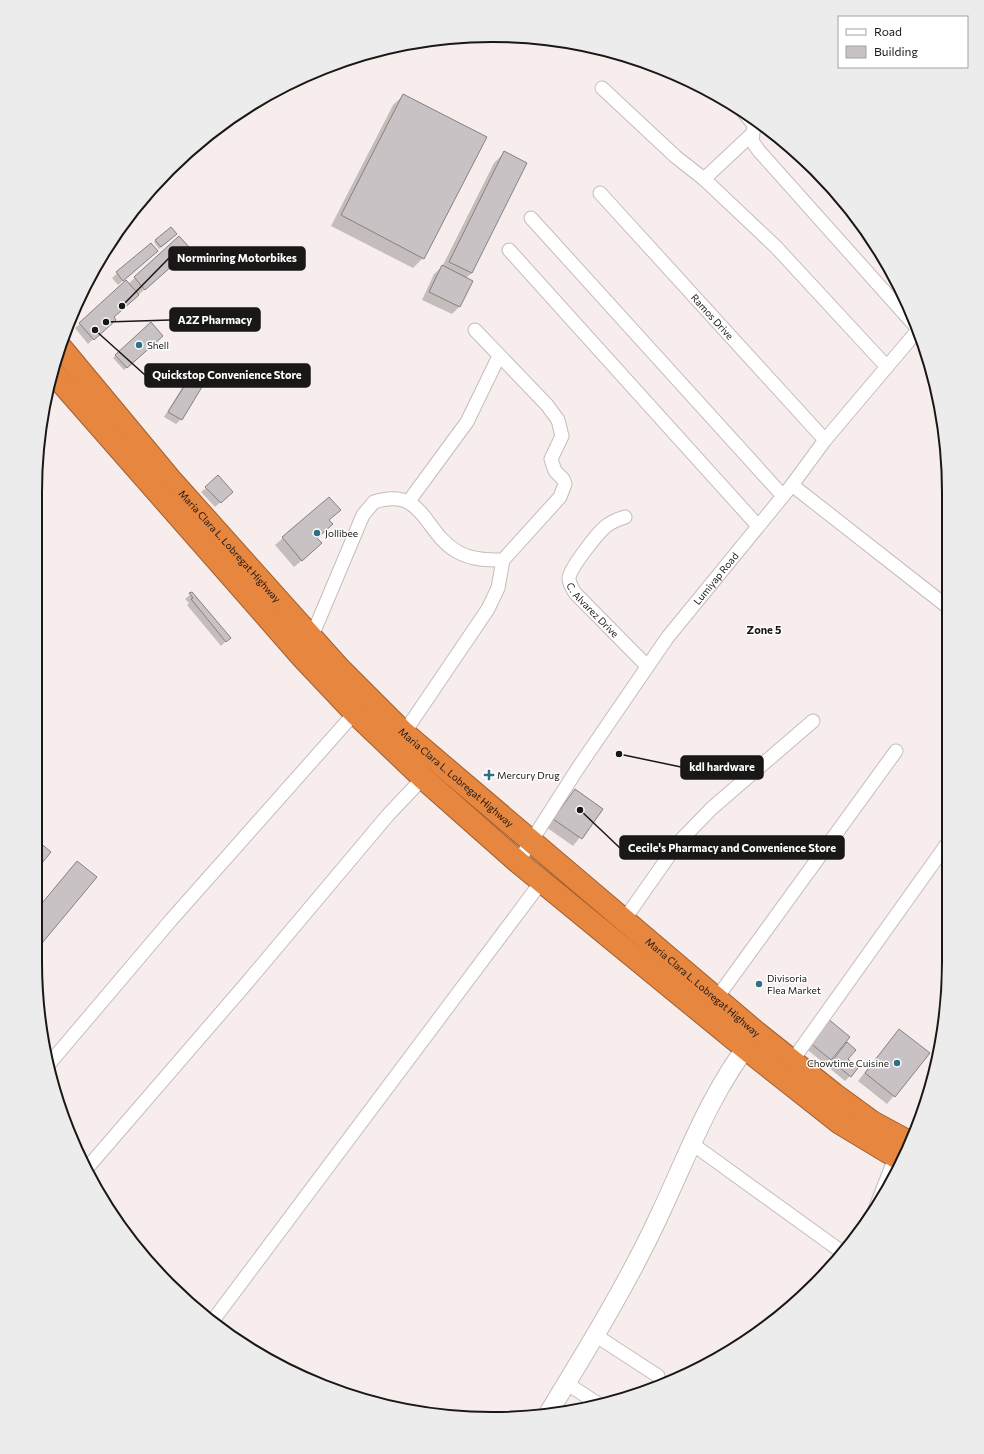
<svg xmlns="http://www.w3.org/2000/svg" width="984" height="1454" font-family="Commissioner,sans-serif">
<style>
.shadow{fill:#0003}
.building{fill:#c9c2c5;stroke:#878083}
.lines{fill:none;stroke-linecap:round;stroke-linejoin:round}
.street-casing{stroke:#c5bdbc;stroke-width:15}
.secondary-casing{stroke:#c5bdbc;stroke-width:20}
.highway-casing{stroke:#9f5f31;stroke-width:24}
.street{stroke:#fff;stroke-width:13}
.secondary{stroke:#fff;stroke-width:18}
.highway{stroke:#e6863f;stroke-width:22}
.poi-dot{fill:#307084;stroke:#fff;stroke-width:1.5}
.labels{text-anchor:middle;stroke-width:3;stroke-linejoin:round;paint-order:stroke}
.street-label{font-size:10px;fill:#1a1717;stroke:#fff}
.poi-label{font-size:10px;fill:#1a1717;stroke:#fff;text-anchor:start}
.neighbourhood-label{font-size:11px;font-weight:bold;fill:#1a1717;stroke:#fff}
.rim{fill:none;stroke:#1a1717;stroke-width:2}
.leader{fill:none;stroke:#1a1717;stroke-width:1.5}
.callout-dot{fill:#1a1717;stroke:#fff;stroke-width:1.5}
.callout{fill:#1a1717;stroke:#1a1717;stroke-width:1.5}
.callout-label{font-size:11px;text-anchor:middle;font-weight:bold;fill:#fff}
</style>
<rect width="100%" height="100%" fill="#f6edec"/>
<!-- shadow -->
<path class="shadow" d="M 404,95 L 423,258 L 413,268 L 331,226 L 393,105 Z
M 504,153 L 472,273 L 466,278 L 459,307 L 452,314 L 422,300 L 434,274 L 442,267 L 494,163 Z
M 174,236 L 159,249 L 154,242 L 156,240 Z
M 179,238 L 182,257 L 113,317 L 110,324 L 88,344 L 75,328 L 128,284 Z
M 150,244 L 152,256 L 118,285 L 112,278 Z
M 151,324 L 162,336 L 124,370 L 113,358 Z
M 195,370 L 181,419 L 176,424 L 164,417 L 190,375 Z
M 206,488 L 232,492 L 215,507 L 201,492 Z
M 328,520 L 332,524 L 317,538 L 313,551 L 294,567 L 275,545 L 283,538 Z
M 192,593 L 229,638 L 221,646 L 187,605 L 189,603 L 185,599 Z
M 575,790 L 602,810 L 573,846 L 546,827 Z
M 77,862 L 38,946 L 38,908 Z
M 822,1024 L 848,1037 L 825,1064 L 804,1047 Z
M 892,1038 L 928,1054 L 887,1104 L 858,1081 Z
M 842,1048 L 850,1076 L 845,1081 L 827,1066 Z"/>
<!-- building -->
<path class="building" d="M 403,94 L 487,137 L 424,259 L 341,215 Z
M 504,151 L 527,163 L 472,273 L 449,262 Z
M 171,227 L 177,234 L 161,247 L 155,240 Z
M 179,236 L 191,249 L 145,290 L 134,277 Z
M 151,243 L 158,251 L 123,281 L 116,272 Z
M 442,265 L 473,281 L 460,307 L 429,292 Z
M 126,280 L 139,295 L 114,317 L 116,320 L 94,340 L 79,323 Z
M 151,322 L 163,336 L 127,368 L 115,355 Z
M 195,369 L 208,377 L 182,420 L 168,412 Z
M 218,475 L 233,492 L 221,503 L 205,487 Z
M 329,497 L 341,510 L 329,520 L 333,524 L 317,538 L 322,543 L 302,561 L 282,537 Z
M 192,592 L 231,638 L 226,642 L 191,599 L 193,598 L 189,593 Z
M 575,789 L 603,809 L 582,839 L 553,819 Z
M 38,841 L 51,852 L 38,868 Z
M 77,861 L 97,877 L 38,948 L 38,908 Z
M 827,1018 L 850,1037 L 831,1060 L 808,1041 Z
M 899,1029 L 930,1053 L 895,1097 L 865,1073 Z
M 847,1042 L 856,1050 L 848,1059 L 858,1068 L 851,1077 L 832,1061 Z"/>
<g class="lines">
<!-- street casing -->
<g class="street-casing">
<g id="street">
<path d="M 602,88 L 676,157 L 704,179 L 776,247 L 887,367"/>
<path d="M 742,110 L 754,125 L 752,141 L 759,151 L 918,329"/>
<path d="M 704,179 L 752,134"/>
<path id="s1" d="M 600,193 L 825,440"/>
<path d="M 531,218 L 783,496"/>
<path d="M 509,250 L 758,526"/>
<path d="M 792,485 L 949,608"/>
<path d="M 409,501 L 467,422 L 499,356"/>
<path id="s2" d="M 625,517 C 618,519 611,522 605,527 C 597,534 570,568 569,578 C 569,584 572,588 575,593 L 647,666"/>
<path d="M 312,636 L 363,515 L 374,502 C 425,486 423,533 458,552 C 472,560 489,560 503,560 L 560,497 L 565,484 L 563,479 L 555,471 L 551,459 L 562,436 L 558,420 L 547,405 L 475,330"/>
<path d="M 404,733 L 488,609 L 498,588 L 503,560"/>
<path id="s3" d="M 518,862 L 578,768 L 667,638 L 792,485 L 825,440 L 918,330"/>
<path d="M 624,920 L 678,843 L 712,808 L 813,721"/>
<path d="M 716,999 L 896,751"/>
<path d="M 792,1061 L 949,841"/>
<path d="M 49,1064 L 171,920 L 359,708"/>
<path d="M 691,1143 L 842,1252"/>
<path d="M 88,1167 L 245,985 L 388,815 L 423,778"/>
<path d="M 874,1212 L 898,1150"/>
<path d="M 211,1323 L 542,881"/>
<path d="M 595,1335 L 658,1376"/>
<path d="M 566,1383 L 600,1405"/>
</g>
</g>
<!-- secondary casing -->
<g class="secondary-casing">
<path id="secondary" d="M 549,1412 C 588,1348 628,1283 660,1214 C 689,1152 710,1093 753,1038"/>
</g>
<!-- highway casing -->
<g class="highway-casing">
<g id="highway">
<path id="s4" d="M 62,349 L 170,479 L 339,668 L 404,733 L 757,1033 L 835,1095 L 872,1122 L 909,1142"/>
<path d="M 54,374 L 303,658 L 355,713 L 423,778 L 518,862 L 745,1048 L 840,1123 L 903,1161"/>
</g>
</g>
<!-- street -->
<use href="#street" class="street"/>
<!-- secondary -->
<use href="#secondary" class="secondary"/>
<!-- highway -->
<use href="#highway" class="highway"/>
</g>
<!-- markers -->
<g class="poi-dot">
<circle cx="139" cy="345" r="4"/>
<circle cx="317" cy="533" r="4"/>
<path d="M487 769h4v4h4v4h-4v4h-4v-4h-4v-4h4z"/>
<circle cx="759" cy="984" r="4"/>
<circle cx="897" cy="1063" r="4"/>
</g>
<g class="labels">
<!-- street labels -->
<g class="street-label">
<text dy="4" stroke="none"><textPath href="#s1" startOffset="167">Ramos Drive</textPath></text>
<text dy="4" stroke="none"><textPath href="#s4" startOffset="259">Maria Clara L. Lobregat Highway</textPath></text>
<text dy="4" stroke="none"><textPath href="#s3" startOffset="346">Lumiyap Road</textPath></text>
<text dy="4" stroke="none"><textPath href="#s2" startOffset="126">C. Alvarez Drive</textPath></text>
<text dy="4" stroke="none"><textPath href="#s4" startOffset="583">Maria Clara L. Lobregat Highway</textPath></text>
<text dy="4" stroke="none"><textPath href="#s4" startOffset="907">Maria Clara L. Lobregat Highway</textPath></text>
</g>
<!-- poi labels -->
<g class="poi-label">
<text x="147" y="349">Shell</text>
<text x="325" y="537">Jollibee</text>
<text x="497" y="779">Mercury Drug</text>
<text x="767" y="982">Divisoria<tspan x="767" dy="12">Flea Market</tspan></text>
<text x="889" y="1067" text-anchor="end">Chowtime Cuisine</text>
</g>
<!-- neighbourhood labels -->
<g class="neighbourhood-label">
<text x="764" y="634">Zone 5</text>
</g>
</g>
<!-- crop -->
<path d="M0 0H984V1454H0ZM492 42H492A450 450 0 0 1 942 492V962A450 450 0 0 1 492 1412H492A450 450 0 0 1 42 962V492A450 450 0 0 1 492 42Z" fill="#edecec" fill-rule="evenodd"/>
<path class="rim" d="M492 42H492A450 450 0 0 1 942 492V962A450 450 0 0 1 492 1412H492A450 450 0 0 1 42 962V492A450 450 0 0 1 492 42Z"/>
<!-- callouts -->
<path class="leader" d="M122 306L169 258M106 322L170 320M95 330L145 375M619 754L681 767M580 810L620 848"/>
<g class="callout-dot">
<circle cx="122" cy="306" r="4"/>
<circle cx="106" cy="322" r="4"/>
<circle cx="95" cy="330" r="4"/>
<circle cx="619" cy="754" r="4"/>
<circle cx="580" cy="810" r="4"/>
</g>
<g class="callout">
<rect x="169" y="247" width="136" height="23" rx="4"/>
<rect x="170" y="308" width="90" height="23" rx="4"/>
<rect x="145" y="364" width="165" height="23" rx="4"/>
<rect x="681" y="756" width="82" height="23" rx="4"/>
<rect x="620" y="836" width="224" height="23" rx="4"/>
</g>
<g class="callout-label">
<text x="237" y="262">Norminring Motorbikes</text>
<text x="215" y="324">A2Z Pharmacy</text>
<text x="227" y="379">Quickstop Convenience Store</text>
<text x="722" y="771">kdl hardware</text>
<text x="732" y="852">Cecile's Pharmacy and Convenience Store</text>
</g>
<!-- legend -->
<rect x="838" y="16" width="130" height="52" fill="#ffffff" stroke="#a3a2a2"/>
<rect x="846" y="29" width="20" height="6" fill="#ffffff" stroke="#a3a2a2"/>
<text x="874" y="36" font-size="12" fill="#1a1717">Road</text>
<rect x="846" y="46" width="20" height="12" fill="#c9c2c5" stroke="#a3a2a2"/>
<text x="874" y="56" font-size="12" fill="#1a1717">Building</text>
</svg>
